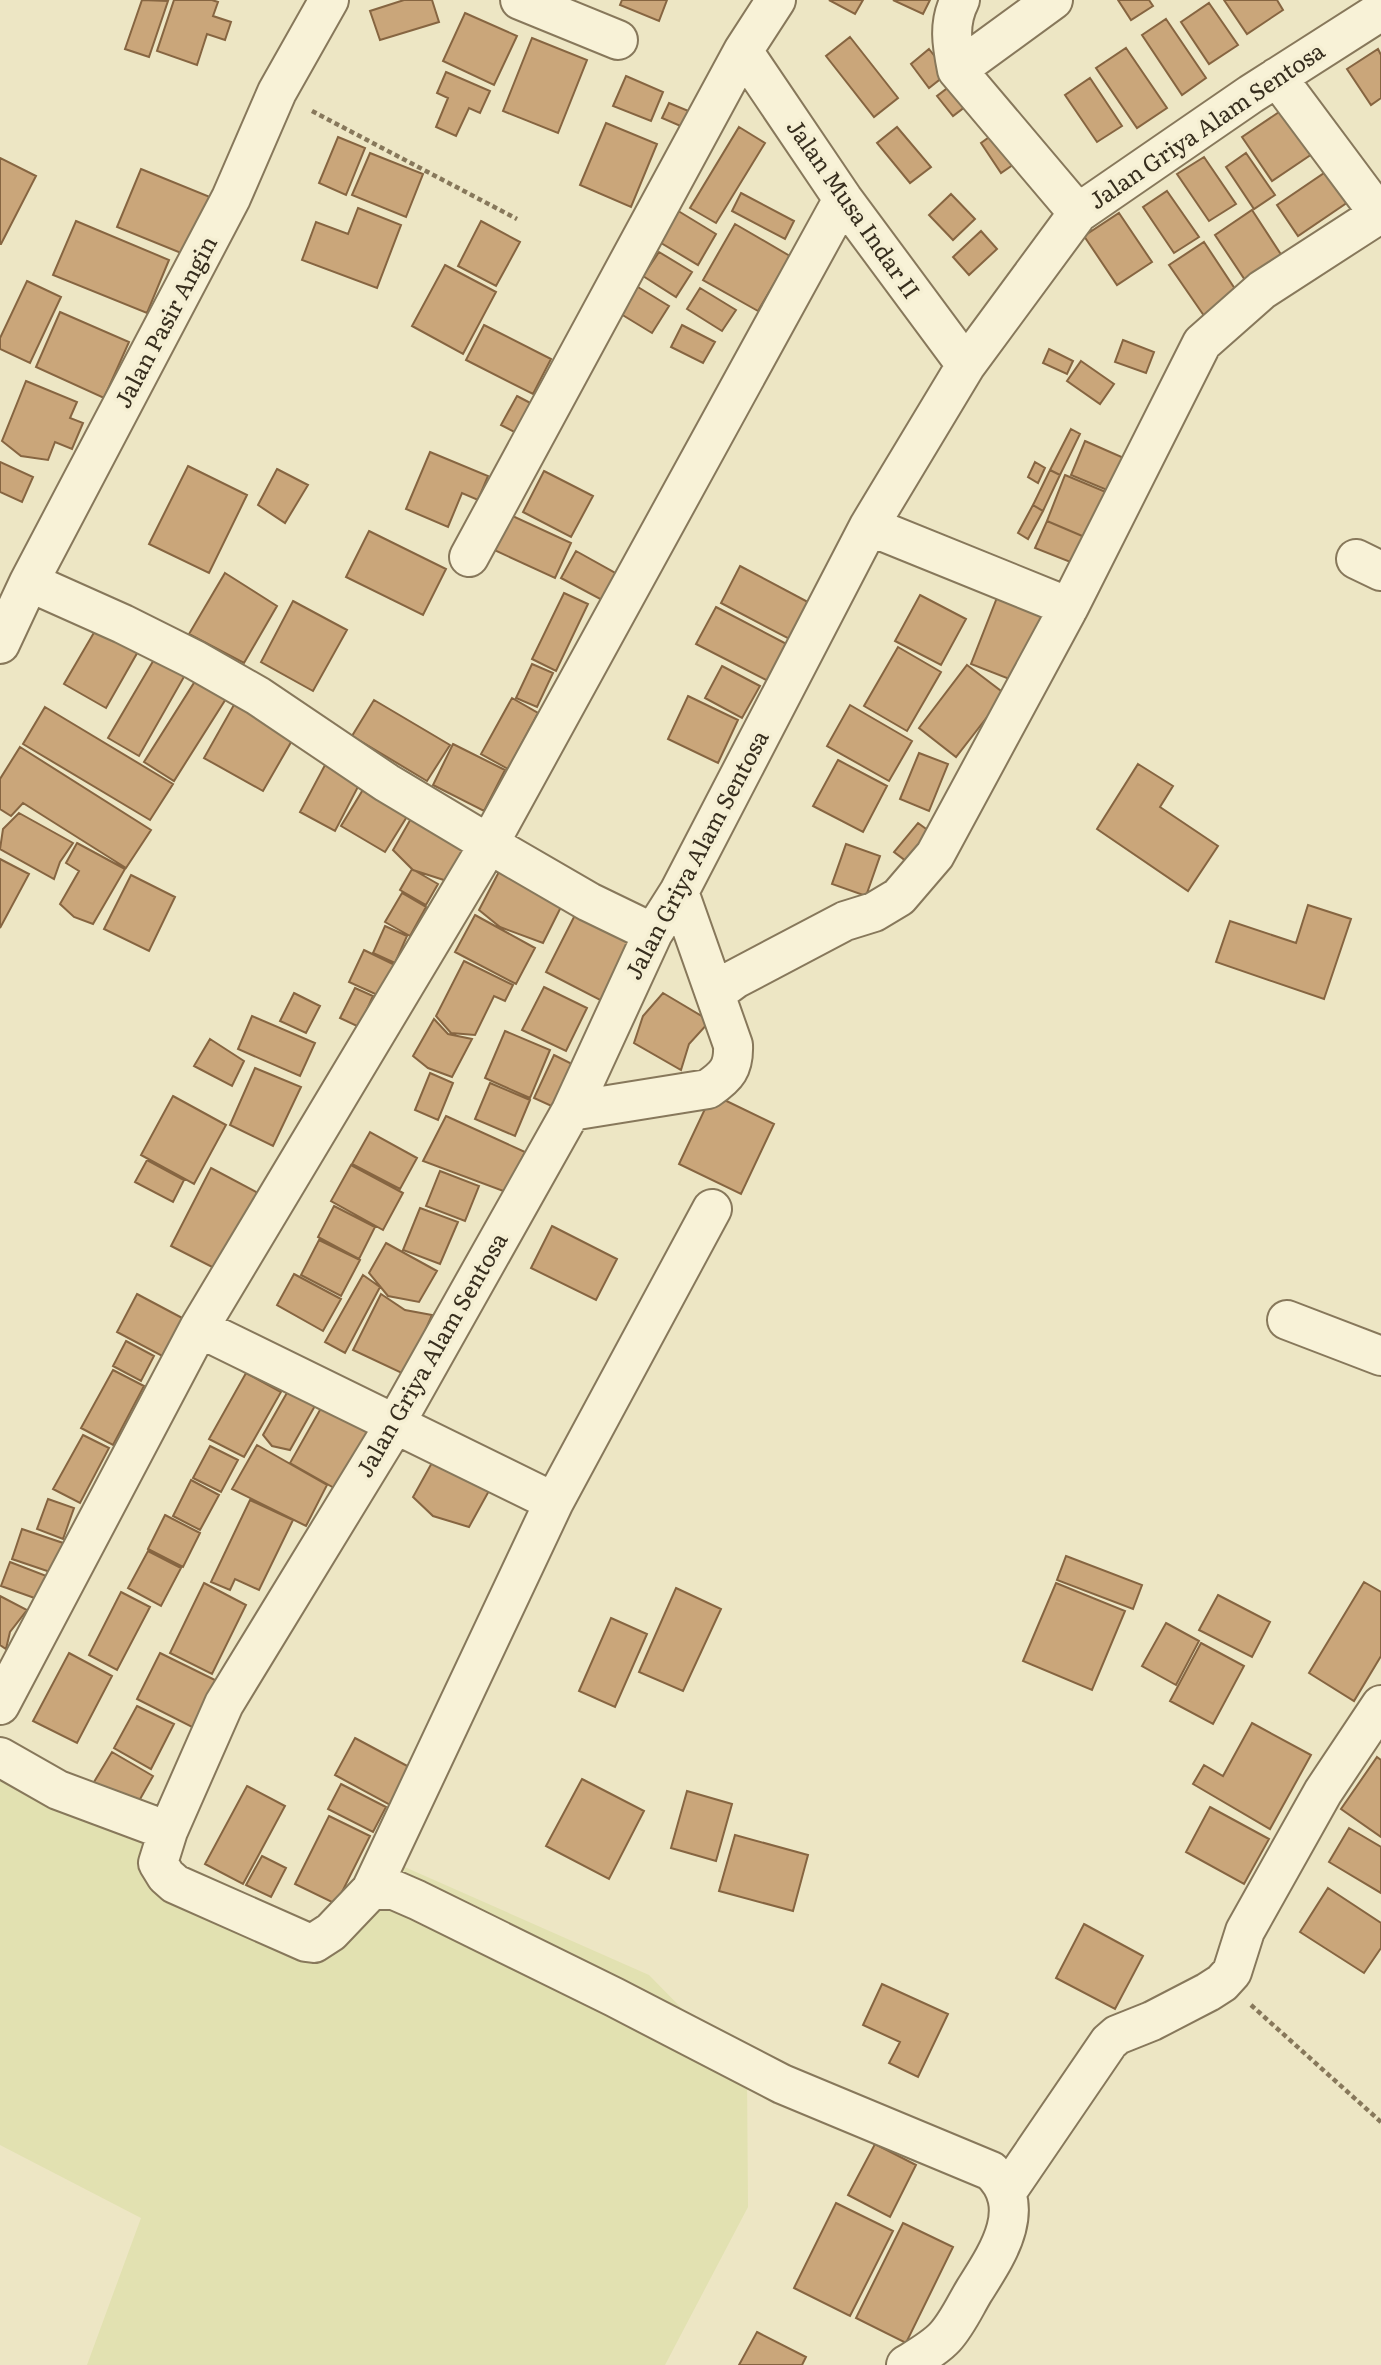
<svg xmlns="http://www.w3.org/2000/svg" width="1381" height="2365" font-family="Literata,serif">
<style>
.farmland{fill:#e2e1b1}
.building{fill:#caa67a;stroke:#866541;stroke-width:2}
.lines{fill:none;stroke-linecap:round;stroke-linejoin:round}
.minor-casing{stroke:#87785b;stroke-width:42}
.path{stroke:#87785b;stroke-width:4.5;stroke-dasharray:5 3.5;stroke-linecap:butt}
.minor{stroke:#f8f2d7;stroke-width:38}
.labels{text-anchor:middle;stroke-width:7;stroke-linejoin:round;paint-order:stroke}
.street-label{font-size:23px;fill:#372e1e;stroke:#f5efd3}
</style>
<rect width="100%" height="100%" fill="#ede6c4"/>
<!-- farmland -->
<path class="farmland" d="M 0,1767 L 339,1948 L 382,1857 L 649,1975 L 747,2075 L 748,2207 L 665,2365 L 87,2365 L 141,2218 L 0,2145 Z"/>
<!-- building -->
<path class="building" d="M 142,0 L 168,1 L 149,57 L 125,49 Z
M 174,0 L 212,0 L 218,2 L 213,16 L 231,22 L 225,40 L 207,34 L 197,65 L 157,51 Z
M 404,0 L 432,0 L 439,22 L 380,40 L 370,11 Z
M 622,0 L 667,0 L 659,21 L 620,5 Z
M 829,0 L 863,0 L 855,14 Z
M 893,0 L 930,0 L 923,14 Z
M 1118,0 L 1149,0 L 1153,6 L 1131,20 Z
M 1224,0 L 1277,0 L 1283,10 L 1247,34 Z
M 1209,3 L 1238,45 L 1209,64 L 1181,22 Z
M 465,13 L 517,36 L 494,85 L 443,61 Z
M 1166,19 L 1206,78 L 1182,95 L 1142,35 Z
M 850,37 L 898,98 L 874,117 L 826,56 Z
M 532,38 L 587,60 L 558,133 L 503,111 Z
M 1126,48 L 1167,108 L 1137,128 L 1096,68 Z
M 929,49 L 948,73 L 929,88 L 911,64 Z
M 1378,49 L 1381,55 L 1381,98 L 1371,105 L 1347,69 Z
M 446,72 L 490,91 L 480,113 L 469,108 L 456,136 L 436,127 L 448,98 L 437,93 Z
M 626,76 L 663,92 L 651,121 L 613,106 Z
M 1090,78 L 1122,126 L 1097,142 L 1065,95 Z
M 958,80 L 974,100 L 953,116 L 937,96 Z
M 669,103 L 691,112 L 685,128 L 662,118 Z
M 1288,106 L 1318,150 L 1272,181 L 1242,137 Z
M 606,123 L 657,144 L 631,207 L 580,185 Z
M 739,127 L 765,143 L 716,223 L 690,208 Z
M 897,127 L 931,167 L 910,183 L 877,143 Z
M 999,130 L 1020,160 L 1001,173 L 981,143 Z
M 338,137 L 365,148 L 346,195 L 319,183 Z
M 370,153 L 423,174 L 406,217 L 352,195 Z
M 1246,153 L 1275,195 L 1254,209 L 1226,167 Z
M 1204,157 L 1236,204 L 1209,221 L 1177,174 Z
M 0,158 L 36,176 L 1,244 L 0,244 Z
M 1333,167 L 1354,198 L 1298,236 L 1277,205 Z
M 141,169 L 210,197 L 186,255 L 117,227 Z
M 1167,191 L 1199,237 L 1174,253 L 1143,207 Z
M 741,193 L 794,221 L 785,239 L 732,211 Z
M 951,194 L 975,219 L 953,240 L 929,215 Z
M 358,208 L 401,225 L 377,288 L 302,260 L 316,222 L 348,234 Z
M 675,209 L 716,234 L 698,265 L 656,240 Z
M 1252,210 L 1282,256 L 1245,280 L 1215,235 Z
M 1119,213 L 1152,262 L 1117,285 L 1084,236 Z
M 76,221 L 169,260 L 147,313 L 53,275 Z
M 481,221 L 520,242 L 496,286 L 458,266 Z
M 735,224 L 790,256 L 758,311 L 703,280 Z
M 981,231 L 997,249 L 969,275 L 953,257 Z
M 1204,242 L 1243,301 L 1209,323 L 1169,265 Z
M 659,252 L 692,272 L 676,297 L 643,276 Z
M 445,265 L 496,292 L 463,354 L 412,326 Z
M 27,281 L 61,297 L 30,363 L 0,349 L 0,338 Z
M 633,284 L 669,306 L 652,333 L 616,311 Z
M 700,288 L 736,310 L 722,331 L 687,309 Z
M 60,312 L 129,342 L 104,398 L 36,367 Z
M 484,325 L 551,359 L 533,394 L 466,360 Z
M 682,325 L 715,342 L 703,363 L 671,347 Z
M 1123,340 L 1154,352 L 1146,373 L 1115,362 Z
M 1049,349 L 1073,361 L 1067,374 L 1043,363 Z
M 1081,361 L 1114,384 L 1100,404 L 1067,381 Z
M 26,381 L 77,402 L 70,418 L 83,423 L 72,449 L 55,442 L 48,460 L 21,456 L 2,441 Z
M 517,396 L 538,407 L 522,436 L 501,425 Z
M 1071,429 L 1080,434 L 1060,475 L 1050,470 Z
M 1085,441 L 1133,462 L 1119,495 L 1071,475 Z
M 430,452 L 488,476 L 478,500 L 462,493 L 448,527 L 406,509 Z
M 0,462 L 33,477 L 22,502 L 0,492 Z
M 1035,462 L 1045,468 L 1038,483 L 1028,477 Z
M 188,466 L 247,495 L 209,573 L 149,544 Z
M 277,469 L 308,485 L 285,523 L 258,505 Z
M 1050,470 L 1060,475 L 1043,511 L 1033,505 Z
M 544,471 L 593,496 L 571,537 L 523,512 Z
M 1065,475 L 1113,495 L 1094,541 L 1047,521 Z
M 1033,505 L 1043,511 L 1028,539 L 1018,533 Z
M 506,513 L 571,543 L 555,578 L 490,548 Z
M 1047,521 L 1094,541 L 1083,567 L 1035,548 Z
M 369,531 L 446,569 L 423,615 L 346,577 Z
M 576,551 L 617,574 L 602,600 L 561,578 Z
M 740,566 L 821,609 L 801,645 L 721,603 Z
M 225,573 L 277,606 L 244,663 L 189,634 Z
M 1000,590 L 1046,608 L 1017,682 L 971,664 Z
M 564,593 L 588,604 L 556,671 L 532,659 Z
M 920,595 L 966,619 L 941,665 L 895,641 Z
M 293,601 L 347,630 L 313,691 L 261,662 Z
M 716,607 L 796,649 L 776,685 L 696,644 Z
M 99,624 L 140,648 L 106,708 L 64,684 Z
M 898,647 L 941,672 L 907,731 L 864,706 Z
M 159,651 L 189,668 L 139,756 L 108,738 Z
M 532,664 L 553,673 L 537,707 L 516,698 Z
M 967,665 L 1005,694 L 956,757 L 919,728 Z
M 722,666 L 760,686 L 742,718 L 705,698 Z
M 199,675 L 229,694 L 174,781 L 144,762 Z
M 688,696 L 738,720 L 718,763 L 668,739 Z
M 512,698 L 538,713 L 508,769 L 481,754 Z
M 374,700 L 450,745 L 427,781 L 352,736 Z
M 235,703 L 294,737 L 263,791 L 204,758 Z
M 850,705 L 912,741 L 889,781 L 827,746 Z
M 45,707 L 173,784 L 150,820 L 23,744 Z
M 453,744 L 505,770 L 484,811 L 433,785 Z
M 20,747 L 151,830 L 126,868 L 23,803 L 11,816 L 0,809 L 0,779 Z
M 919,753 L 948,764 L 929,811 L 900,799 Z
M 838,760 L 887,786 L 863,832 L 813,806 Z
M 1138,764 L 1173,786 L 1160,807 L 1218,846 L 1188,891 L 1097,829 Z
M 325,765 L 360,783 L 335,831 L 300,812 Z
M 364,788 L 408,815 L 385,852 L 341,826 Z
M 417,808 L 472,839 L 447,881 L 413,870 L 393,850 Z
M 19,813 L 73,843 L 60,862 L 54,879 L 0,849 L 3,829 Z
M 918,823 L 933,834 L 910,864 L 894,852 Z
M 77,843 L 125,869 L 93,924 L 74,917 L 60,904 L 79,871 L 66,863 Z
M 846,844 L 880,856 L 866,896 L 832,884 Z
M 0,859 L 29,874 L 0,928 Z
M 502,866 L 567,895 L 543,943 L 500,927 L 479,910 Z
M 412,869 L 438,884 L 426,905 L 400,890 Z
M 131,875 L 175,897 L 149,951 L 104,929 Z
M 402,893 L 426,907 L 410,936 L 385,922 Z
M 1308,905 L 1351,919 L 1324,999 L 1216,962 L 1230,921 L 1296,943 Z
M 576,913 L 637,944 L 606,1003 L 546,972 Z
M 475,915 L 535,948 L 516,984 L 455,952 Z
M 385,926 L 407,936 L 395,963 L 373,953 Z
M 364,950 L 399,967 L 384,998 L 349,982 Z
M 464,961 L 513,985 L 505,1001 L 494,996 L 475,1035 L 451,1033 L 436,1016 Z
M 544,987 L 587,1008 L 566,1051 L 522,1030 Z
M 355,988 L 373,996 L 359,1027 L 340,1018 Z
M 294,993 L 320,1006 L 306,1033 L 280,1021 Z
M 663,993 L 710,1021 L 689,1044 L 681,1070 L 634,1043 L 643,1016 Z
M 252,1016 L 315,1043 L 300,1076 L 238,1049 Z
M 434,1019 L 448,1034 L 472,1039 L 452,1077 L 428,1068 L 413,1056 Z
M 505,1031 L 550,1050 L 530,1098 L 485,1078 Z
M 210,1039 L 244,1061 L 232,1086 L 194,1066 Z
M 554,1055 L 578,1067 L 558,1109 L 534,1098 Z
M 255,1068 L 301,1087 L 273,1146 L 230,1125 Z
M 430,1073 L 453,1083 L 438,1120 L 415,1110 Z
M 490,1083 L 530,1100 L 515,1136 L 475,1119 Z
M 712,1094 L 774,1124 L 741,1194 L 679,1164 Z
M 173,1096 L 226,1125 L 194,1184 L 141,1155 Z
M 446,1116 L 525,1152 L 506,1192 L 423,1161 Z
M 370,1132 L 417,1158 L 400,1189 L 352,1164 Z
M 147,1160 L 184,1180 L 173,1202 L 135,1182 Z
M 351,1165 L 403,1193 L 383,1230 L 331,1201 Z
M 211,1168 L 260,1194 L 220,1271 L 171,1246 Z
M 440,1171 L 479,1186 L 465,1221 L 426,1206 Z
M 334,1206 L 375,1227 L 359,1259 L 318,1237 Z
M 420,1208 L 458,1222 L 440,1264 L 403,1250 Z
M 552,1226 L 617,1259 L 596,1300 L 531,1268 Z
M 319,1240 L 360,1260 L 341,1296 L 301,1275 Z
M 386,1243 L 437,1271 L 419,1302 L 388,1296 L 369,1273 Z
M 294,1274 L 341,1299 L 323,1331 L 277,1305 Z
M 363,1275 L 380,1287 L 345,1353 L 325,1342 Z
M 137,1294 L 186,1320 L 166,1358 L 117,1332 Z
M 381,1294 L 405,1310 L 432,1315 L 406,1375 L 353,1350 Z
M 126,1341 L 154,1356 L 141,1381 L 113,1366 Z
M 113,1370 L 144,1386 L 113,1445 L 81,1428 Z
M 246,1373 L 281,1392 L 244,1457 L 209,1439 Z
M 292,1384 L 320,1397 L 290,1450 L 272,1446 L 263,1435 Z
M 329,1394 L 382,1424 L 343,1493 L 290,1463 Z
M 83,1435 L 109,1448 L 80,1503 L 53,1489 Z
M 257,1445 L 327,1485 L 306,1526 L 232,1489 Z
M 210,1446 L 238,1460 L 221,1492 L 193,1478 Z
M 439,1450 L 495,1480 L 469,1527 L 433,1516 L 413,1497 Z
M 191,1480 L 219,1495 L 200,1530 L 173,1516 Z
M 48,1499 L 74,1508 L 63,1539 L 37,1529 Z
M 250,1500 L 293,1520 L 259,1590 L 235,1579 L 230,1590 L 211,1582 Z
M 165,1515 L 200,1533 L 183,1567 L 148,1549 Z
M 22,1529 L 66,1544 L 56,1574 L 12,1559 Z
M 148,1551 L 181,1568 L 161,1606 L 128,1588 Z
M 1066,1556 L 1142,1585 L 1133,1609 L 1057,1580 Z
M 10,1562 L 49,1577 L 40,1600 L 1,1586 Z
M 1364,1582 L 1381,1592 L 1381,1656 L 1354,1701 L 1309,1673 Z
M 204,1583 L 246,1605 L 212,1674 L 170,1653 Z
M 1056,1583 L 1125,1611 L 1092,1690 L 1023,1661 Z
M 676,1588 L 721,1609 L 683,1691 L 639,1672 Z
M 121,1592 L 150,1607 L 117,1670 L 89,1655 Z
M 1218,1595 L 1270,1622 L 1252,1657 L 1199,1630 Z
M 0,1596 L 27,1610 L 10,1632 L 6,1649 L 0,1645 Z
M 611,1618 L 647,1634 L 615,1707 L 579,1691 Z
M 1166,1623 L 1199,1641 L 1176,1685 L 1142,1666 Z
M 1201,1643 L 1244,1666 L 1213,1724 L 1170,1701 Z
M 69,1653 L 112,1676 L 77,1743 L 33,1721 Z
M 160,1653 L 217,1681 L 194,1728 L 137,1699 Z
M 137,1706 L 174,1724 L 151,1769 L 114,1748 Z
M 1252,1723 L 1311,1755 L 1270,1829 L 1193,1784 L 1204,1765 L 1223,1776 Z
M 355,1738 L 411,1768 L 392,1806 L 335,1775 Z
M 112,1752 L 153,1776 L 130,1817 L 88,1792 Z
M 1377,1757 L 1381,1760 L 1381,1837 L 1341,1809 Z
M 582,1779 L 644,1811 L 609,1879 L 546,1846 Z
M 341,1784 L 386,1807 L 373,1832 L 328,1809 Z
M 247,1786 L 285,1806 L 243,1884 L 205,1864 Z
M 687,1791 L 732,1804 L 716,1861 L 671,1848 Z
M 1210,1807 L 1269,1839 L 1244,1884 L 1186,1852 Z
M 329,1816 L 370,1836 L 336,1904 L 295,1884 Z
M 1349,1828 L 1381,1847 L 1381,1893 L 1329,1862 Z
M 735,1835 L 808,1855 L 793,1911 L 719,1891 Z
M 262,1856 L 286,1868 L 271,1897 L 246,1885 Z
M 1328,1888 L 1381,1923 L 1381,1948 L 1364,1973 L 1300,1932 Z
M 1084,1924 L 1143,1956 L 1115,2009 L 1056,1978 Z
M 882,1984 L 948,2014 L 918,2077 L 889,2063 L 900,2042 L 863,2025 Z
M 875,2144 L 916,2165 L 890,2217 L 848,2195 Z
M 836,2203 L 893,2231 L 850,2316 L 794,2288 Z
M 903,2223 L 953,2247 L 906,2343 L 856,2318 Z
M 757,2332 L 806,2357 L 802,2365 L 739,2365 Z"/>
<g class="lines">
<!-- minor casing -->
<g class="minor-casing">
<path id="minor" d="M 520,0 L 618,40
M 960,0 C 948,23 952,45 957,70 L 1078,213
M 743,51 L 843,199 L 966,365
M 957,70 L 1053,0
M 1277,77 L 1379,214
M 869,526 L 1069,607
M 469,557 L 743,51 L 776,0
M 1356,559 L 1381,571
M 29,582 L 123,624 L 195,660 L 258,696 L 387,783 L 489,844 L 589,902 L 653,933
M 0,644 L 29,582 L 231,198 L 277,92 L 329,0
M 716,993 L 735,979 L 845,921 L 874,912 L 899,897 L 935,855 L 1069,607 L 1202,343 L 1262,290 L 1381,213
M 571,1111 L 708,1089 C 727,1076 734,1068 733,1045 L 679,892
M 712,1209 L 554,1502 L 371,1890 L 331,1932 L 314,1943 L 306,1942 L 175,1884 L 166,1876 L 158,1863 L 168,1831 L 224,1704 L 395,1424 L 571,1111 L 653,933 L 679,892 L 869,526 L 966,365 L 1078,213 L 1251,94 L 1381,11
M 1287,1320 L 1381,1356
M 199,1328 L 554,1502
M 0,1705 L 199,1328 L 489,844 L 843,199
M 0,1757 L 58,1790 L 168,1831
M 371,1890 L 394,1890 L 417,1900 L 614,1997 L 782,2084 L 991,2171 C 1030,2208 996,2256 974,2291 C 965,2306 957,2324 945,2337 C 935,2348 919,2357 906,2365
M 1006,2193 L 1109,2042 L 1117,2035 L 1152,2021 L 1208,1992 L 1222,1983 L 1232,1972 L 1245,1931 L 1323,1792 L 1381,1705"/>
</g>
<!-- path -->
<path class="path" d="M 312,111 L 517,219
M 1251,2005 L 1381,2122"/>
<!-- minor -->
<use href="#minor" class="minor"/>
</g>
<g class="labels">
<!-- street labels -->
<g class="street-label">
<text transform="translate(1207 126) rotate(-34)" y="8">Jalan Griya Alam Sentosa</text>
<text transform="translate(853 209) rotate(55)" y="8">Jalan Musa Indar II</text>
<text transform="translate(166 322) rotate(-62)" y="8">Jalan Pasir Angin</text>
<text transform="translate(697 855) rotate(-62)" y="8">Jalan Griya Alam Sentosa</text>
<text transform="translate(432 1355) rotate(-60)" y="8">Jalan Griya Alam Sentosa</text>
</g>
</g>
</svg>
